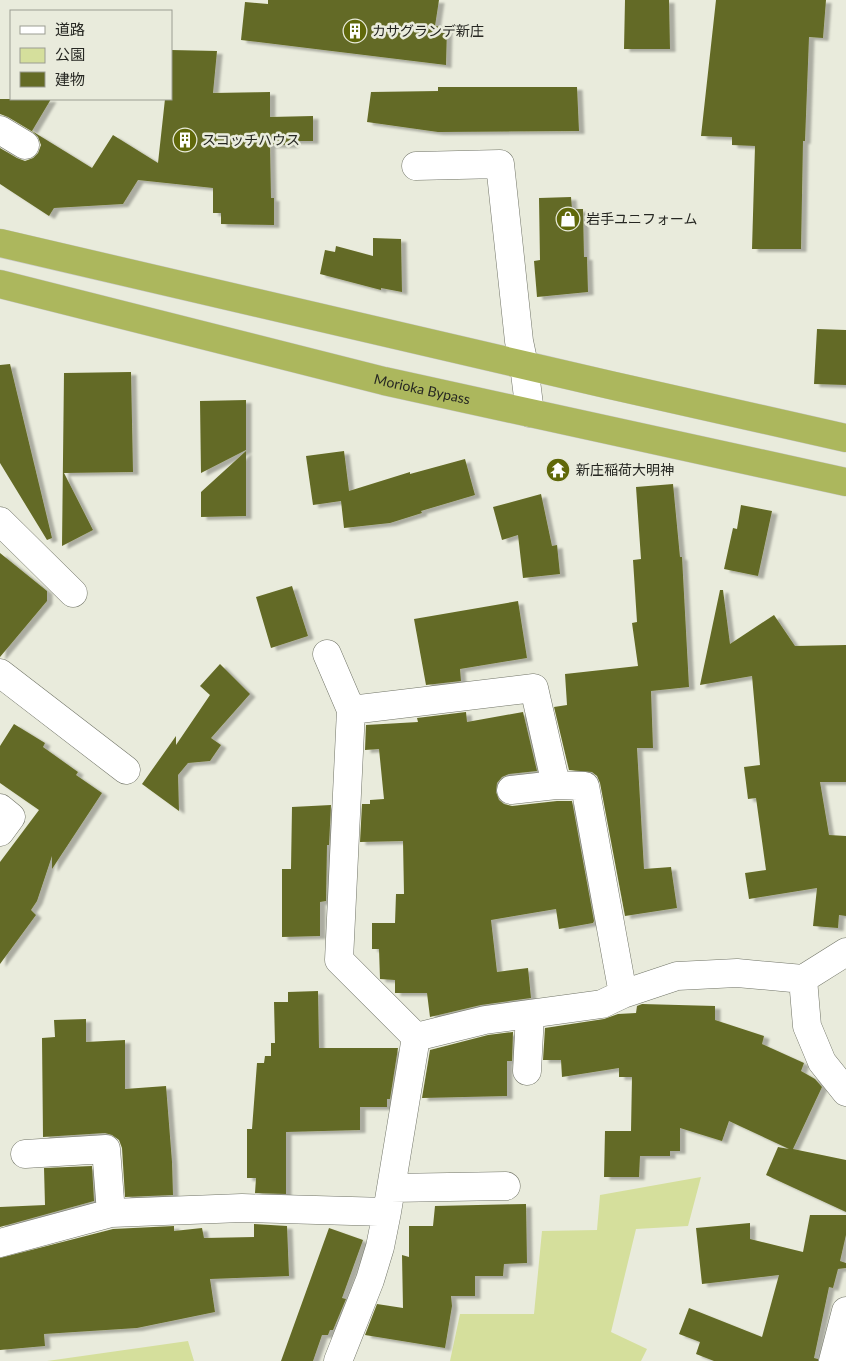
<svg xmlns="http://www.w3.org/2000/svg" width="846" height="1361" font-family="Lato,'Noto Sans JP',sans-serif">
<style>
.green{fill:#d5df9c}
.building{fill:#646b25;filter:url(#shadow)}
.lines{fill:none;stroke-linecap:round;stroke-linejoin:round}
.minor-casing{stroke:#717467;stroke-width:29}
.highway-casing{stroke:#cbcbca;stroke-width:29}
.minor{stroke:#fff;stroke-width:28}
.highway{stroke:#acb75d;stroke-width:28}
.labels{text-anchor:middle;stroke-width:5;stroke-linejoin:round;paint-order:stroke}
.poi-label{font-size:14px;fill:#262722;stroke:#e9ebdc;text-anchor:start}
.street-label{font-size:14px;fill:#262722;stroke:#e9ebdc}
</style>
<defs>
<filter id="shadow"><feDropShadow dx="5.5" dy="3" stdDeviation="1" flood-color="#0004"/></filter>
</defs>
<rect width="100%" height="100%" fill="#e9ebdc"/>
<!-- green -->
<path class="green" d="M 701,1177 L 688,1226 L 636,1229 L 611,1332 L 647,1349 L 641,1361 L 450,1361 L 460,1314 L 534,1314 L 542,1231 L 597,1230 L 600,1195 Z
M 188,1341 L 194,1361 L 47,1361 Z"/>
<!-- building -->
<path class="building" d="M 268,0 L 439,0 L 435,26 L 447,27 L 446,65 L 241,40 L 245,2 L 268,4 Z
M 625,0 L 669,0 L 670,49 L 624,49 Z
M 716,0 L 826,0 L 823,38 L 809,37 L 805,141 L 803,141 L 801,249 L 752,249 L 755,146 L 732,145 L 732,137 L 701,136 Z
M 171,50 L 217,51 L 213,93 L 270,92 L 270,117 L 313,116 L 313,141 L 293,141 L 293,145 L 270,145 L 271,198 L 274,198 L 274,225 L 221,224 L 221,213 L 213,213 L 213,188 L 138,180 L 123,204 L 54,208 L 49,216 L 0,184 L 0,148 L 17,158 L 25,161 L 33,158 L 38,153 L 41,145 L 38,137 L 33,132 L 8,117 L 0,114 L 0,99 L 51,99 L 32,131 L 92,168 L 113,135 L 158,163 L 165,99 L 171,99 Z
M 438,87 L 577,87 L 579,131 L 438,132 L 367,122 L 371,92 L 438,91 Z
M 571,197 L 572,209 L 583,209 L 584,257 L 587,257 L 588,292 L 537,297 L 534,261 L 540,260 L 539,198 Z
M 373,238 L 401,239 L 402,292 L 381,288 L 381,290 L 320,274 L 325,250 L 335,252 L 336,246 L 373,256 Z
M 817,329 L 846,330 L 846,385 L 814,384 Z
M 10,364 L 52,538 L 47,540 L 0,463 L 0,365 Z
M 131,372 L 133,472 L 64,473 L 93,530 L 62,546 L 64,373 Z
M 246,400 L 246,450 L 201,473 L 200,401 Z
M 246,451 L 246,516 L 201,517 L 201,492 Z
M 344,451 L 349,491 L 410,472 L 410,474 L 465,459 L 475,495 L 421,511 L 422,513 L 390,523 L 344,528 L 341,501 L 313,505 L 306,456 Z
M 673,484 L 680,557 L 682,557 L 689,687 L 651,691 L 653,748 L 637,748 L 644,869 L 671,867 L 677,908 L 625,916 L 600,783 L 597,776 L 592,772 L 569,770 L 554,707 L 567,705 L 565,674 L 638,666 L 632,623 L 637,622 L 633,560 L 641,559 L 636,487 Z
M 541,494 L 552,546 L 557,545 L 560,574 L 523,578 L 518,535 L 502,540 L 493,507 Z
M 741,505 L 772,511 L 758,576 L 724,569 L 733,528 L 737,529 Z
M 0,553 L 47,591 L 47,601 L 0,657 Z
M 292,586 L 308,636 L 271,648 L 256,597 Z
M 720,590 L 723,590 L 730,644 L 774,615 L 795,646 L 846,645 L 846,782 L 820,782 L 829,835 L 846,836 L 846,916 L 839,915 L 838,928 L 813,926 L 817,888 L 749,899 L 745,873 L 766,870 L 756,798 L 748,799 L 744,767 L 760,765 L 752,676 L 700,685 Z
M 518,601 L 527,658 L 460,669 L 461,681 L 426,685 L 414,619 Z
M 220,664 L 250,694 L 211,738 L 221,745 L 210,761 L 188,763 L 178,775 L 179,811 L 142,784 L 176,736 L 176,745 L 210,695 L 200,686 Z
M 466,712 L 467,722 L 523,712 L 537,771 L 509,774 L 502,777 L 497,783 L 496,792 L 499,800 L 504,804 L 512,806 L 557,801 L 572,801 L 594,921 L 593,923 L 559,929 L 556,909 L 491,920 L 497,972 L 528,968 L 531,998 L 481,1005 L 430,1017 L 427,993 L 395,993 L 395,980 L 380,979 L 379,949 L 372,949 L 372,923 L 395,923 L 396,894 L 404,894 L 403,841 L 360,842 L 362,804 L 370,804 L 370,800 L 384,799 L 379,749 L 365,750 L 366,725 L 418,722 L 417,718 Z
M 14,724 L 45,743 L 43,747 L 78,772 L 76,775 L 102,793 L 52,869 L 52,856 L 37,901 L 31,910 L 36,915 L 0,964 L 0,862 L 39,810 L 0,783 L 0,746 Z
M 331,805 L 329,845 L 327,845 L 326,901 L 320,902 L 320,936 L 282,937 L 282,869 L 291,869 L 292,807 Z
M 318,991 L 319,1048 L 398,1048 L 390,1099 L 387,1099 L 387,1107 L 360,1107 L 360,1130 L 286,1132 L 286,1194 L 255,1193 L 256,1178 L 247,1178 L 247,1129 L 252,1129 L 257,1063 L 264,1063 L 265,1056 L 271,1056 L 271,1043 L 275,1043 L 274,1002 L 288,1002 L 288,992 Z
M 642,1004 L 715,1006 L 715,1020 L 764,1036 L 762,1044 L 804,1063 L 801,1071 L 815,1079 L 822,1087 L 793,1149 L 846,1160 L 846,1212 L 766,1175 L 778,1147 L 789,1149 L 729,1121 L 722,1141 L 680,1128 L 680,1151 L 670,1151 L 670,1156 L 640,1156 L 639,1177 L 604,1177 L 605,1131 L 631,1131 L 632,1077 L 619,1077 L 619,1068 L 562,1077 L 561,1060 L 543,1060 L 545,1028 L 604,1019 L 618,1014 L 636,1013 L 637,1006 Z
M 86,1019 L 86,1042 L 125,1040 L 125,1089 L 166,1086 L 172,1162 L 173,1195 L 125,1197 L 122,1148 L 119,1140 L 112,1135 L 105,1133 L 43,1137 L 42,1038 L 55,1037 L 54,1020 Z
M 513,1032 L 512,1061 L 507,1061 L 507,1096 L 422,1098 L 430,1050 L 488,1035 Z
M 92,1166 L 94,1201 L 0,1227 L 0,1207 L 45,1205 L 44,1168 Z
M 526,1204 L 527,1263 L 504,1264 L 503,1276 L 475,1276 L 475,1296 L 451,1296 L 452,1306 L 445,1348 L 365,1335 L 377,1304 L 403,1308 L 402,1255 L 409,1257 L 409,1226 L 433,1226 L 435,1206 Z
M 810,1215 L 846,1215 L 846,1235 L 840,1261 L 846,1263 L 846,1268 L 838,1269 L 833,1288 L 829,1287 L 814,1358 L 818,1359 L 818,1361 L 714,1361 L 696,1354 L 700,1342 L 679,1334 L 689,1308 L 762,1337 L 779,1275 L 702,1284 L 696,1228 L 750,1223 L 750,1239 L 803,1252 Z
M 254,1224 L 287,1226 L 289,1276 L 210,1279 L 215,1312 L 137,1328 L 44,1334 L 45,1346 L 0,1350 L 0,1258 L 113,1229 L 174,1226 L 174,1231 L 202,1228 L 204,1238 L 254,1237 Z
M 329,1228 L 363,1240 L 342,1298 L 346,1299 L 333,1330 L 330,1330 L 328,1335 L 322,1335 L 313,1361 L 281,1361 Z"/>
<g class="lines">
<!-- minor casing -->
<g class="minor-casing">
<path id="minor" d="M 0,130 L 25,145
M 416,166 L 500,164 L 519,341 L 524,365 L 530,413
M 0,521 L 73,593
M 327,654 L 351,710
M 0,673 L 126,770
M 511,790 L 556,785
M 0,808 L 11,817 L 0,832
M 803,979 L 807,1026 L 822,1062 L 846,1092
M 416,1037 L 339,960 L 351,710 L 534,688 L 556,785 L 585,786 L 623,994
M 527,1071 L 530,1014
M 25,1154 L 106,1149 L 111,1213
M 391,1188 L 506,1186
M 0,1243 L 111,1213 L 242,1208 L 387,1212 L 416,1037 L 485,1020 L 602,1004 L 623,994 L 677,976 L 737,973 L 803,979 L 846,952
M 338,1361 L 370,1280 L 380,1247 L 387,1212
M 833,1361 L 846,1311"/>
</g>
<!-- highway casing -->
<g class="highway-casing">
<g id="highway">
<path d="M 0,243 L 610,385 L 846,438"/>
<path id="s1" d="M 0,284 L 384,381 L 846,482"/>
</g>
</g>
<!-- minor -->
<use href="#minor" class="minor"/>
<!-- highway -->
<use href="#highway" class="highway"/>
</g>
<!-- icons -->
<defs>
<g id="building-disc" transform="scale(1.25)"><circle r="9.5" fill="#60680a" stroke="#e9ebdc"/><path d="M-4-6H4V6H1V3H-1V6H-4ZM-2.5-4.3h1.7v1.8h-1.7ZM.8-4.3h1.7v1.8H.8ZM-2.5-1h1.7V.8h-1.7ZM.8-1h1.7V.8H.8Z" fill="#fff"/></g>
<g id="shop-disc" transform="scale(1.25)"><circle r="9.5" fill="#60680a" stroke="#e9ebdc"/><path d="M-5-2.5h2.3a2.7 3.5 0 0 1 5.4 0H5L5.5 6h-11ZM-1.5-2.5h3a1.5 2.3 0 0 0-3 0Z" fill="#fff"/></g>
<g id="temple-disc" transform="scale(1.25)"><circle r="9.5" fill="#60680a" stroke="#e9ebdc"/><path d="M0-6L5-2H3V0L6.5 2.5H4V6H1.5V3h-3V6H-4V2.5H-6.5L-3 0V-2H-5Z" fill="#fff"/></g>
</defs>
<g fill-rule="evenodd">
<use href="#building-disc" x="355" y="31"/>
<use href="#building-disc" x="185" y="140"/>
<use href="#shop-disc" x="568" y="219"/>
<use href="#temple-disc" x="558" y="470"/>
</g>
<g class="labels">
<!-- poi labels -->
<g class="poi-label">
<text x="372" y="36">カサグランデ新庄</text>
<text x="202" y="145">スコッチハウス</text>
<text x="586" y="224">岩手ユニフォーム</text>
<text x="576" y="475">新庄稲荷大明神</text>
</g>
<!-- street labels -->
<g class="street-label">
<text dy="5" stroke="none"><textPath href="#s1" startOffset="435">Morioka Bypass</textPath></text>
</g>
</g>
<!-- legend -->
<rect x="10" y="10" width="162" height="90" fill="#e9ebdc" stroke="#9b9d92"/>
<rect x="20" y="26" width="25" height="8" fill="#ffffff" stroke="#9b9d92"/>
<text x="55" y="35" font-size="15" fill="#262722">道路</text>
<rect x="20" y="48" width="25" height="15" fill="#d5df9c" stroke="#9b9d92"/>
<text x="55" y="60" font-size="15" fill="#262722">公園</text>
<rect x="20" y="72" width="25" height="15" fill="#646b25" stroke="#9b9d92"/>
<text x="55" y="85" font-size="15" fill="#262722">建物</text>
</svg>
